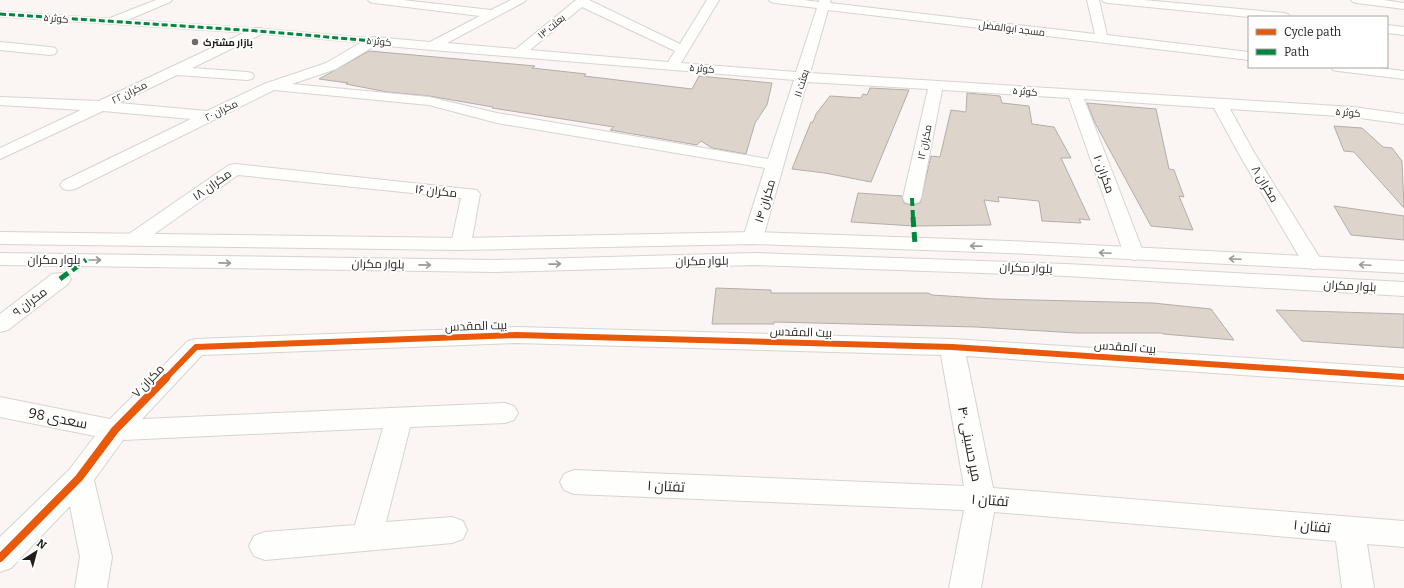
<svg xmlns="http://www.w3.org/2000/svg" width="1404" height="588" font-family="Bitter,Cairo,serif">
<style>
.building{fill:#ddd4cb;stroke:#b2aeac}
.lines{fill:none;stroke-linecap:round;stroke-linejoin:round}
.pedestrian-casing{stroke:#d8d3d1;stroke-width:1}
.minor-casing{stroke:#d8d3d1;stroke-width:2}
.tertiary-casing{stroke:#d8d3d1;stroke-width:2}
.secondary-casing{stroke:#d8d3d1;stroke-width:2}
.pedestrian{fill:#fefefd;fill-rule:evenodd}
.minor{fill:#fefefd;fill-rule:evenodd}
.tertiary{fill:#fefefd;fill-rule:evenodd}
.secondary{fill:#fefefd;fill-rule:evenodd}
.quiet-far2{stroke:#00873e;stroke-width:3;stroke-dasharray:6 3;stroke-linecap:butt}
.quiet-far1{stroke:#00873e;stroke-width:4;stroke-dasharray:8 4;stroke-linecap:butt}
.quiet{stroke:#00873e;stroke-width:5;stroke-dasharray:10 5;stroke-linecap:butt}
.cycleway-far1-casing{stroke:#fff;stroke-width:8}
.cycleway-casing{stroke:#fff;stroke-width:10}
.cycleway-far1{stroke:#e8590c;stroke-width:6}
.cycleway{stroke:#e8590c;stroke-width:8}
.oneway{stroke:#9b9998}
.poi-dot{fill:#6f6a68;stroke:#fff;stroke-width:1.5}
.labels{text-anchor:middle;stroke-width:4;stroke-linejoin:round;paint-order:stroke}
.far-street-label{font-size:10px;fill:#231e1c;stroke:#fff}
.far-poi-label{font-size:10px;font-weight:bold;fill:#231e1c;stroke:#fff;text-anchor:start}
.street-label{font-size:12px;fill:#231e1c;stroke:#fff}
.near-street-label{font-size:14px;fill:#231e1c;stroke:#fff}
</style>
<rect width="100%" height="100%" fill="#fbf6f4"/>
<!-- building -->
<path class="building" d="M 369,51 L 535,66 L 532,68 L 586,74 L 584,76 L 692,89 L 699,76 L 772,83 L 767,105 L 755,123 L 746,154 L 712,148 L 701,141 L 697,145 L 610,130 L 614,127 L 492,108 L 493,107 L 429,96 L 387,92 L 346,84 L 348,83 L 319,79 Z
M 870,88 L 909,90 L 871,182 L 825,173 L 792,169 L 811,122 L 813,122 L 816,114 L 830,96 L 861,98 L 863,94 L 867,95 Z
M 967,93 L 1000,96 L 1002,103 L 1029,106 L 1032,124 L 1054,127 L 1071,158 L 1061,158 L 1090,220 L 1079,219 L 1081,223 L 1042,221 L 1039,201 L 998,197 L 999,202 L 984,200 L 991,225 L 914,226 L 851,222 L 858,193 L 902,196 L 904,203 L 912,205 L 920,203 L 931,156 L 940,157 L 951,110 L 966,112 Z
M 1087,103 L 1156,109 L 1169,169 L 1174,170 L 1184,197 L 1179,196 L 1193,230 L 1151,226 L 1095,123 Z
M 1334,126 L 1362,128 L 1383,147 L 1392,148 L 1402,161 L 1404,208 L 1354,152 L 1344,151 Z
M 1334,206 L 1404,216 L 1404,240 L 1351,235 Z
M 716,288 L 771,290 L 771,293 L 928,293 L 932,295 L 994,299 L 1153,303 L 1211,309 L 1234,340 L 1163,334 L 1162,333 L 1076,333 L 976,327 L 774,322 L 774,324 L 712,324 Z
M 1276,310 L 1404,314 L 1404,348 L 1302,341 Z"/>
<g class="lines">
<!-- pedestrian casing -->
<g class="pedestrian-casing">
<path id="pedestrian" d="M 0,11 L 258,28 L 374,38 L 379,41 L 374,44 L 258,34 L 0,17 Z"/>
</g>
<!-- minor casing -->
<g class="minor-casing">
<path id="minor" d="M 156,0 L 172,0 L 170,2 L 118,24 L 110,24 L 108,21 L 110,18 Z
M 368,0 L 403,0 L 491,10 L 511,0 L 526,0 L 524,2 L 447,43 L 516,49 L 576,0 L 589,0 L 680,44 L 707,0 L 719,0 L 681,63 L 796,72 L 817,8 L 775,3 L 771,2 L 769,0 L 804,0 L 819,2 L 819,0 L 831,0 L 830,3 L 1095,34 L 1087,0 L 1099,0 L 1107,35 L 1249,52 L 1249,60 L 828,10 L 810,73 L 1353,107 L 1404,114 L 1404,124 L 1353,117 L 1230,109 L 1255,154 L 1323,263 L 1320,267 L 1313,269 L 1306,267 L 1303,263 L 1239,154 L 1214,108 L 1084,99 L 1144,254 L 1141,258 L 1134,260 L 1127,258 L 1124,254 L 1069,98 L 942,90 L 921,198 L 919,202 L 912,204 L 905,202 L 903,198 L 928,89 L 807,82 L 763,238 L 760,242 L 753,244 L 746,242 L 743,238 L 765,168 L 497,123 L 429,105 L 274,90 L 75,189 L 69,190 L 63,189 L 60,185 L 63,181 L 191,119 L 103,111 L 0,159 L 0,148 L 81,110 L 0,105 L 0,97 L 99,101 L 254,28 L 262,28 L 264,31 L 262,34 L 192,68 L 247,72 L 252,73 L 254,76 L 252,79 L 247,80 L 177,75 L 119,103 L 207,111 L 264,84 L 326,63 L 369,38 L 374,37 L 430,42 L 480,16 L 374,3 L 370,2 ZM 582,7 L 675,51 L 668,62 L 530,50 ZM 376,45 L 432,50 L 794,80 L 768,159 L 497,113 L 429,97 L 292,84 L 336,69 Z
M 1102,0 L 1144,0 L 1284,13 L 1288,14 L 1290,17 L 1249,17 L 1108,3 L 1104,2 Z
M 1387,25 L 1404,27 L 1404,35 L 1387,33 Z
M 0,42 L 50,47 L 55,48 L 57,51 L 55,54 L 50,55 L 0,50 Z
M 1331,67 L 1372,67 L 1404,71 L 1404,79 L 1338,71 L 1333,70 Z
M 235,164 L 477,190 L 480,194 L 471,244 L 468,248 L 461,250 L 454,248 L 451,244 L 461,198 L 238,175 L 140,244 L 133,246 L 126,244 L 123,240 L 126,236 L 229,165 Z
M 60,273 L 68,274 L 71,279 L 68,284 L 8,330 L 0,332 L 0,314 L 52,274 Z
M 517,327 L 952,339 L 1404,368 L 1404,386 L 966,356 L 993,488 L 1404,521 L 1404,547 L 1367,544 L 1374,588 L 1342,588 L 1336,541 L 994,512 L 981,588 L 949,588 L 964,510 L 574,494 L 564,490 L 560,482 L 564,474 L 574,470 L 964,486 L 941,355 L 517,343 L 202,355 L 142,419 L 505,403 L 514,406 L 518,413 L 514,420 L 505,423 L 410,427 L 386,522 L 452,517 L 463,521 L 467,530 L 463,539 L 452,543 L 265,560 L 254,556 L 249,546 L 254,536 L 265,532 L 355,525 L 383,428 L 123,440 L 94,480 L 112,557 L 107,588 L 75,588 L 80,557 L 70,506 L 11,568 L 0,572 L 0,537 L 69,470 L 95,436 L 0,417 L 0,397 L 110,419 L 188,341 L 196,339 Z"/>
</g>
<!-- tertiary casing -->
<g class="tertiary-casing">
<path id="tertiary" d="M 0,232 L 461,238 L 753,232 L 1009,241 L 1404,261 L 1404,273 L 1009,253 L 753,244 L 461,250 L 0,244 Z
M 0,253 L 496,260 L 754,253 L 1066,264 L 1404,282 L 1404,296 L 1066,276 L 754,265 L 496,272 L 0,265 Z"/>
</g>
<!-- secondary casing -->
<g class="secondary-casing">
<path id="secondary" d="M 1351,0 L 1384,0 L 1404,3 L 1404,9 L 1357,3 L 1353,2 Z"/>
</g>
<!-- pedestrian -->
<use href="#pedestrian" class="pedestrian"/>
<!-- minor -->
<use href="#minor" class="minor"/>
<!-- tertiary -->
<use href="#tertiary" class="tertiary"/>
<!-- secondary -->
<use href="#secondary" class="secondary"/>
<!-- quiet-far2 -->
<path class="quiet-far2" d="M 0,14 L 258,31 L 374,41"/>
<!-- quiet-far1 -->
<path class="quiet-far1" d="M 912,198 L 913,218"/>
<!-- quiet -->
<path class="quiet" d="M 913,217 L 915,244
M 60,279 L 86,260"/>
<!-- cycleway-far1 casing -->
<g class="cycleway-far1-casing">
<path id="cycleway-far1" d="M 165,379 L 196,347 L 517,335 L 952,347 L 1404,377"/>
</g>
<!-- cycleway casing -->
<g class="cycleway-casing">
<path id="cycleway" d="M 0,558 L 79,478 L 115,430 L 166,378"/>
</g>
<!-- cycleway-far1 -->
<use href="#cycleway-far1" class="cycleway-far1"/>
<!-- cycleway -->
<use href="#cycleway" class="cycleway"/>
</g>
<!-- one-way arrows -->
<defs><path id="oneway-shaft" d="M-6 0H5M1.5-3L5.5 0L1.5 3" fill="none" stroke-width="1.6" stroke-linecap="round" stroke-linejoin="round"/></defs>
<g class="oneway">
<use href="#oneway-shaft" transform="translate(976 246) rotate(-178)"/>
<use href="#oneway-shaft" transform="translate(1105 253) rotate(-177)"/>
<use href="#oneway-shaft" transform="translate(1235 259) rotate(-177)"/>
<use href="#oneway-shaft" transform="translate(95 260)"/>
<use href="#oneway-shaft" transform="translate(225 263) rotate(1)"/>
<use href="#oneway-shaft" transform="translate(555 264) rotate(-1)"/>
<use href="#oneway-shaft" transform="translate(425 265) rotate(1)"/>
<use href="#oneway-shaft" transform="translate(1365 265) rotate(-177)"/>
</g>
<!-- markers -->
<circle class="poi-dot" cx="195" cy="42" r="4"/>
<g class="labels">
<!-- far-street labels -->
<g class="far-street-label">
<text transform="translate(56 18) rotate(4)" y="4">کوثر ۵</text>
<text transform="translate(551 26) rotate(-40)" y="4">بعثت ۱۳</text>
<text transform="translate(1012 28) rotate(7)" y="4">مسجد ابوالفضل</text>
<text transform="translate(379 41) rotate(5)" y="4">کوثر ۵</text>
<text transform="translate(702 68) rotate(5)" y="4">کوثر ۵</text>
<text transform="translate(801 83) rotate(-73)" y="4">بعثت ۱۱</text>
<text transform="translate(1025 91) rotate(4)" y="4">کوثر ۵</text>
<text transform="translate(129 92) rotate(-26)" y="4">مکران ۲۲</text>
<text transform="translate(221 110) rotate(-26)" y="4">مکران ۲۰</text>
<text transform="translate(1348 112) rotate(5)" y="4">کوثر ۵</text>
<text transform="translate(924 142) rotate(-78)" y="4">مکران ۱۲</text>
</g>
<!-- far-poi labels -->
<g class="far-poi-label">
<text x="203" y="46">بازار مشترک</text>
</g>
<!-- street labels -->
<g class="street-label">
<text transform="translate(1104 174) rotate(70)" y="4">مکران ۱۰</text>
<text transform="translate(1265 184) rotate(59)" y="4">مکران ۸</text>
<text transform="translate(212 185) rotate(-35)" y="4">مکران ۱۸</text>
<text transform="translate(436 191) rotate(6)" y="4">مکران ۱۶</text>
<text transform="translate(765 201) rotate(-73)" y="4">مکران ۱۴</text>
<text x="54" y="264">بلوار مکران</text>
<text transform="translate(702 261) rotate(-1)" y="4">بلوار مکران</text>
<text transform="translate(378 264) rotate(1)" y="4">بلوار مکران</text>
<text transform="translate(1026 268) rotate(2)" y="4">بلوار مکران</text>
<text transform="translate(1350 286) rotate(3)" y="4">بلوار مکران</text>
<text transform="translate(30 302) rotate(-37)" y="4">مکران ۹</text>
<text transform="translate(476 326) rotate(-2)" y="4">بیت المقدس</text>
<text transform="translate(801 332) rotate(2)" y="4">بیت المقدس</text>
<text transform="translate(1125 347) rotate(4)" y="4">بیت المقدس</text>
<text transform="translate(148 381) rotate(-46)" y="4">مکران ۷</text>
</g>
<!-- near-street labels -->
<g class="near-street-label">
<text transform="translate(58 418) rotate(11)" y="5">سعدی 98</text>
<text transform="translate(970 444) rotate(79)" y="5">میر حسینی ۴۰</text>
<text transform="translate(666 486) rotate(3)" y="5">تفتان ۱</text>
<text transform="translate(990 500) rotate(4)" y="5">تفتان ۱</text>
<text transform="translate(1312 526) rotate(5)" y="5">تفتان ۱</text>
</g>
</g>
<!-- legend -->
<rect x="1248" y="16" width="140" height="52" fill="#ffffff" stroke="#a7a5a4"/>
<rect x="1256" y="29" width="20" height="6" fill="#e8590c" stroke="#a7a5a4"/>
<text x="1284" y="36" font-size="12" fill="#231e1c">Cycle path</text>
<rect x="1256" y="49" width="20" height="6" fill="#00873e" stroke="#a7a5a4"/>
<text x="1284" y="56" font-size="12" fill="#231e1c">Path</text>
<!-- north arrow -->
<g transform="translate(36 552) rotate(36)" stroke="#ffffff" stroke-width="3" paint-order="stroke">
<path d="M0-3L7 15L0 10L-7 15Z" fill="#231e1c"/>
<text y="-6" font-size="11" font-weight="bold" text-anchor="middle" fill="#231e1c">N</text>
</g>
</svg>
